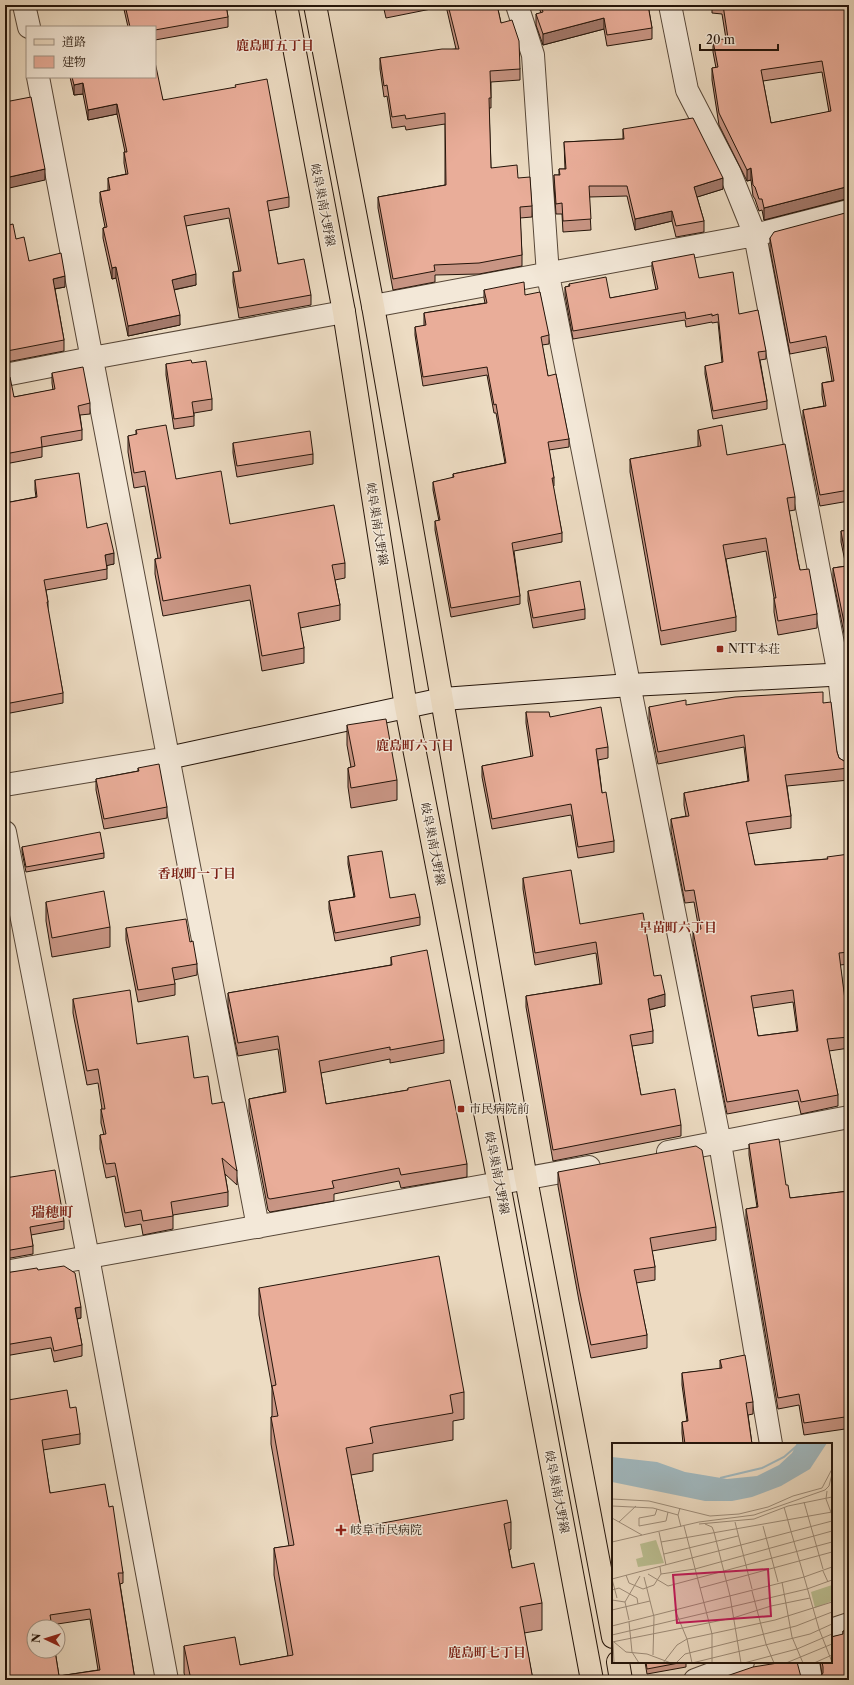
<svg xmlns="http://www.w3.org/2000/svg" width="854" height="1685" font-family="'Libre Caslon Text','Noto Serif JP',serif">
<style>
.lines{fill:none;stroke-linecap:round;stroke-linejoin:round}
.street-casing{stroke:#574738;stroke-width:24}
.secondary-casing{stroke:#25150a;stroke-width:24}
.primary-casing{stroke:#25150a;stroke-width:24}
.street{stroke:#f3e8d8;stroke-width:22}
.secondary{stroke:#f3e8d8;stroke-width:22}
.primary{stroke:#eddcc3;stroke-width:22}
.wall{fill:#c89584;stroke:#25150a;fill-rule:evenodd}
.shaded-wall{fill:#a3796b;stroke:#25150a}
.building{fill:#e9ad99;stroke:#25150a;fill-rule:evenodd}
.poi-dot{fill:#8f2418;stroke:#f3e8d8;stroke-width:1.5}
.labels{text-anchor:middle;stroke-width:3;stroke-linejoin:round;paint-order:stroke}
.street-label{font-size:12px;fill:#25150a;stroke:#f3e8d8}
.poi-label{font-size:12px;fill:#25150a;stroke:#f3e8d8;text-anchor:start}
.neighbourhood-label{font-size:13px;font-weight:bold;fill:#7a1f14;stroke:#f3e8d8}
.quarter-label{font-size:14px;font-weight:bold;fill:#7a1f14;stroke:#f3e8d8}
.inset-river{fill:none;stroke:#a0b8bf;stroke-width:2}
.inset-road{fill:none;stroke:#9d8c79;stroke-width:1}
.view{fill:#c2185b;fill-opacity:0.15;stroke:#c2185b;stroke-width:2}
.inset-edge{fill:none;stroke:#25150a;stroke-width:2}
</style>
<rect width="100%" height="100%" fill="#eddcc3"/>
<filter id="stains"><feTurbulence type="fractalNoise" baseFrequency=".005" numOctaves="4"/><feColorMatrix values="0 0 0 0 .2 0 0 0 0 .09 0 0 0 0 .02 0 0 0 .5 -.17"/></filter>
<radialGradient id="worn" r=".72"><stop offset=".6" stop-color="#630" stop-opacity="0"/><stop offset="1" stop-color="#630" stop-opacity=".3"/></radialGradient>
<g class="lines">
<!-- street casing -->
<g class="street-casing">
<path id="street" d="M 24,5 L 29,27
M 517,5 L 533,55 L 548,275 L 720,1143 L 771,1444
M 670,5 L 687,90 L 730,173 L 755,235 L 839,675 L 849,762
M 38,77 L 258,1227
M 373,306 L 755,235 L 849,211
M 5,375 L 92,358 L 344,312
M 5,785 L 168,758
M 5,832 L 88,1257 L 167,1680
M 668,1152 L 849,1117
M 5,1272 L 589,1167
M 831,1630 L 849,1624
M 808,1662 L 811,1680
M 695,1680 L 743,1662"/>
</g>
<!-- secondary casing -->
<g class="secondary-casing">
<path id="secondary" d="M 168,758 L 443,699 L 630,685 L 849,674"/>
</g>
<!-- primary casing -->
<g class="primary-casing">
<path id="primary" d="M 286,5 L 344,312 L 406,707 L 499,1184 L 592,1680
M 315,5 L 373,306 L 526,1179 L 613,1637
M 618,1662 L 621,1680"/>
</g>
<!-- street -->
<use href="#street" class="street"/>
<!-- secondary -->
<use href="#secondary" class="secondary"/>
<!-- primary -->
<use href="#primary" class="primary"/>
</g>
<!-- wall -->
<path class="wall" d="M 123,5 L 226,5 L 228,17 L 228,27 L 155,40 L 155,27 L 128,27 Z
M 383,5 L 497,5 L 501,23 L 520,69 L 520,80 L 491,82 L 491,108 L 489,108 L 491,168 L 518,178 L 532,206 L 532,217 L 520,218 L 522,255 L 522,266 L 479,274 L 435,275 L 435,282 L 393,290 L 378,208 L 378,197 L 445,185 L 445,124 L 406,130 L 405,126 L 392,128 L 387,96 L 384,97 L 380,69 L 380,58 L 456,49 L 446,6 L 386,18 Z
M 538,5 L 648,5 L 652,28 L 652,39 L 607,46 L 604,29 L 543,45 L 536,25 L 536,14 L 541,13 Z
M 712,5 L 849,5 L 849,199 L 846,199 L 764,220 L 762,210 L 759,211 L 755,199 L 753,196 L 751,180 L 747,181 L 719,125 L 712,80 L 712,68 L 716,68 L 713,52 L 713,41 L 726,39 L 722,14 L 712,13 ZM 822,72 L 829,112 L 771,123 L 763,81 Z
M 70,77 L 155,77 L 163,100 L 289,197 L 289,207 L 268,211 L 278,264 L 311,295 L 311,305 L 239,318 L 233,282 L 233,272 L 239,271 L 229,218 L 186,226 L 196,285 L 174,290 L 180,325 L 128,336 L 116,278 L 112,279 L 103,238 L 103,228 L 105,227 L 100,202 L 100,192 L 108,190 L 108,178 L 126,174 L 124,163 L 124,152 L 125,152 L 117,114 L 88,120 L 83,94 L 74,95 Z
M 623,129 L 723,189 L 697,197 L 704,221 L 704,232 L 676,237 L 672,221 L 635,230 L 627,196 L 589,197 L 591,230 L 563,232 L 562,214 L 556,214 L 554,186 L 554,175 L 559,175 L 559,169 L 565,169 L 564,142 L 623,139 Z
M 849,212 L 849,501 L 820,506 L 803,422 L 803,410 L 824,406 L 822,395 L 822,383 L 832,381 L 826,347 L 790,354 L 770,249 L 770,238 Z
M 5,226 L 16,239 L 29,261 L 65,287 L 55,289 L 64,340 L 64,351 L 7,362 L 5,351 Z
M 652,262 L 699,278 L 739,314 L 766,351 L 766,359 L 760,360 L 767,401 L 767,409 L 713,419 L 705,374 L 705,366 L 722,363 L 718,322 L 712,323 L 712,322 L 686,327 L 685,320 L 573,339 L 565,295 L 565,287 L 569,286 L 569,284 L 610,298 L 656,290 L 652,270 Z
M 484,290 L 525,295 L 549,335 L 549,344 L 542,345 L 548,376 L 569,439 L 569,447 L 549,450 L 554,478 L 554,486 L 553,486 L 562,533 L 562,542 L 514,551 L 520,596 L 520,604 L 451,617 L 435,530 L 435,521 L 439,521 L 433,490 L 433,482 L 453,478 L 453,474 L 505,463 L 496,413 L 494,413 L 487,375 L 423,386 L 415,335 L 415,327 L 424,326 L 424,313 L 485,303 L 484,298 Z
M 192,363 L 212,399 L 212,410 L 194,413 L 194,426 L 174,429 L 166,375 L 166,364 Z
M 52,373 L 90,403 L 90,414 L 80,415 L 82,430 L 82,440 L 42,447 L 42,457 L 5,464 L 5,378 L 14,397 L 53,390 L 52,383 Z
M 136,430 L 176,479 L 230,524 L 345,563 L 345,578 L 335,580 L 340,605 L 340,620 L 300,628 L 304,648 L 304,663 L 262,671 L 250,600 L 163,616 L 155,574 L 155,559 L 158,558 L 145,486 L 134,488 L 128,452 L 128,436 L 136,435 Z
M 698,430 L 727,455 L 795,497 L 795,510 L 789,511 L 798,561 L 800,570 L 817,614 L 817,628 L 778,635 L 774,612 L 774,598 L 766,551 L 726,559 L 736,617 L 736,631 L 661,645 L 630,472 L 630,459 L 698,447 Z
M 233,443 L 313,454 L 313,464 L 237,477 L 233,453 Z
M 35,480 L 87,528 L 114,564 L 107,565 L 107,579 L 46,590 L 48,602 L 48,611 L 63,693 L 63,703 L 5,714 L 5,503 L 36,497 L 35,490 Z
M 849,530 L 849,642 L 846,643 L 833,579 L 833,568 L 846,566 L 841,542 L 841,531 Z
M 528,591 L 585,609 L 585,619 L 533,628 L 528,601 Z
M 823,703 L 837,752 L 839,758 L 844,761 L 849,762 L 849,780 L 787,786 L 791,816 L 791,828 L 748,834 L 755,865 L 827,859 L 849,854 L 849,964 L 840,965 L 849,1031 L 849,1048 L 829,1051 L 838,1095 L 838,1106 L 801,1114 L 798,1101 L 727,1114 L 693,943 L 693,931 L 699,930 L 694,902 L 685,903 L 671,831 L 671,819 L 686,816 L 684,805 L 684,793 L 748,781 L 744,747 L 658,764 L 649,719 L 649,707 ZM 793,1002 L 797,1031 L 758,1036 L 753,1008 Z
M 526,712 L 550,717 L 608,747 L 608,758 L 598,760 L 602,793 L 614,841 L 614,852 L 578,858 L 571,815 L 492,829 L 482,777 L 482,766 L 531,757 L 526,723 Z
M 347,725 L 397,780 L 397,800 L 351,808 L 348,787 L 348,768 L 351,767 L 347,745 Z
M 138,768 L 167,807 L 167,818 L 104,829 L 96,790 L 96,779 L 138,771 Z
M 22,847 L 104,853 L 104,858 L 26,872 L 22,852 Z
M 348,856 L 390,898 L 420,917 L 420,925 L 335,941 L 329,909 L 329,901 L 354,897 L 348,864 Z
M 523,878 L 580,924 L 654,976 L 665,1006 L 649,1010 L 653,1031 L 653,1043 L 632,1046 L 641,1095 L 681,1125 L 681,1136 L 553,1161 L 526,1007 L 526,996 L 600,984 L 596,953 L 535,965 L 523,889 Z
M 5,894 L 6,902 L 6,912 L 5,913 Z
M 46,902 L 110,927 L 110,947 L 52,957 L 46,921 Z
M 126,928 L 190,942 L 197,964 L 197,975 L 174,980 L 175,984 L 175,995 L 138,1002 L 126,940 Z
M 5,951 L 9,970 L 9,981 L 5,981 Z
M 391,957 L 444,1040 L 444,1053 L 390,1063 L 390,1059 L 321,1073 L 326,1104 L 408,1090 L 408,1088 L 467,1164 L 467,1177 L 401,1188 L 399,1181 L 334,1194 L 334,1201 L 270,1212 L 268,1210 L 249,1111 L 249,1099 L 284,1092 L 278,1049 L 238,1056 L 228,1006 L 228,993 L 391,965 Z
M 73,999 L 137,1044 L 194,1078 L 212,1104 L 237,1171 L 237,1185 L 225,1174 L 228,1192 L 228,1206 L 173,1215 L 173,1229 L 143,1235 L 141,1224 L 125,1227 L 115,1176 L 106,1178 L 100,1149 L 100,1135 L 104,1135 L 101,1123 L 101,1109 L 102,1109 L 98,1083 L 87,1085 L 73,1013 Z
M 749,1144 L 786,1185 L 790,1198 L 849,1191 L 849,1457 L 847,1457 L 845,1429 L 804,1435 L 799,1405 L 778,1409 L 746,1221 L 746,1209 L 757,1207 L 749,1155 Z
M 558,1172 L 716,1227 L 716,1240 L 652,1251 L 655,1267 L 655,1280 L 636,1283 L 647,1335 L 647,1348 L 591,1358 L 579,1301 L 558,1186 Z
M 5,1178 L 64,1221 L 64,1229 L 31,1235 L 33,1246 L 33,1254 L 5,1259 Z
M 38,1270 L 81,1318 L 77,1319 L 82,1345 L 82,1356 L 54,1362 L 51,1348 L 5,1356 L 5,1273 Z
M 259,1288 L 464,1392 L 464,1419 L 453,1421 L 453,1440 L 373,1454 L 373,1471 L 351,1475 L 361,1527 L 511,1522 L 511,1549 L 509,1550 L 512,1568 L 542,1603 L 542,1630 L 524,1633 L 533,1680 L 186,1680 L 184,1673 L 184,1646 L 240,1665 L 288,1656 L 274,1575 L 274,1548 L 289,1546 L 271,1444 L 271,1417 L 272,1416 L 272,1388 L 259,1315 Z
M 720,1360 L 753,1402 L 753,1414 L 748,1415 L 752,1444 L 683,1444 L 682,1433 L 682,1422 L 687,1421 L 682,1385 L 682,1373 L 720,1369 Z
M 8,1400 L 70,1408 L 80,1434 L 80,1444 L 43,1450 L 50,1493 L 109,1507 L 123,1573 L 123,1583 L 120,1584 L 135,1680 L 5,1680 ZM 90,1619 L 98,1670 L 59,1676 L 51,1625 Z
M 843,1631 L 849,1631 L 849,1680 L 817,1680 L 819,1679 L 822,1674 L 820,1662 L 831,1662 L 831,1637 L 843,1635 Z
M 645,1662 L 686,1662 L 686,1667 L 647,1674 Z"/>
<!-- shaded-wall -->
<path class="shaded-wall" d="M 604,18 L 604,29 L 543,45 L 543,34 Z
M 83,83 L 83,94 L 74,95 L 74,85 Z
M 117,104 L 117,114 L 88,120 L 88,110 Z
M 751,168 L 751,180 L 747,181 L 747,170 Z
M 45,169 L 45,180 L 5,189 L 5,178 Z
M 723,178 L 723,189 L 694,198 L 694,187 Z
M 846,187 L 846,199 L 764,220 L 764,208 Z
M 672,211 L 672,221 L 635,230 L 635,219 Z
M 116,267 L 116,278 L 112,279 L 112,268 Z
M 196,274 L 196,285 L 172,290 L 172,280 Z
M 65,276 L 65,287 L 53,289 L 53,279 Z
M 180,315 L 180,325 L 128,336 L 128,326 Z
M 114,553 L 114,564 L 105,566 L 105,555 Z
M 665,994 L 665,1006 L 648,1010 L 648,999 Z
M 81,1307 L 81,1318 L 75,1319 L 75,1308 Z"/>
<!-- building -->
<path class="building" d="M 125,5 L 226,5 L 228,17 L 155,30 L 155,27 L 130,27 Z
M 385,5 L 397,5 L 386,7 Z
M 448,5 L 497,5 L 501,23 L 512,20 L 519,41 L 520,69 L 490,71 L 491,98 L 489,98 L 491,168 L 517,165 L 518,178 L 530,177 L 532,206 L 520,207 L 522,255 L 479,263 L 434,265 L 435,271 L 393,279 L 378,197 L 446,185 L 445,113 L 406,119 L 405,115 L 392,117 L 387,85 L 384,86 L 380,58 L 442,49 L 459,49 Z
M 541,5 L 648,5 L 652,28 L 607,35 L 604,18 L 543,34 L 536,14 L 543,12 Z
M 723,5 L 849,5 L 849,188 L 846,187 L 764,208 L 762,199 L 759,199 L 755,187 L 753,185 L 751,168 L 747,170 L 719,113 L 712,68 L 718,67 L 713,41 L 728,38 ZM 822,61 L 831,111 L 771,123 L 761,70 Z
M 155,62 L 163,100 L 236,87 L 235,85 L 267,79 L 289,197 L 267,201 L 278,264 L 304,259 L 311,295 L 239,308 L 233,272 L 241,271 L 229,208 L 184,216 L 196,274 L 172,280 L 180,315 L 128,326 L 116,267 L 112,268 L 103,228 L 107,227 L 100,192 L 110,190 L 108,178 L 128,174 L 124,152 L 127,152 L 117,104 L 88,110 L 83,83 L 74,85 L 72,77 L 155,77 Z
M 31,97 L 45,169 L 5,178 L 5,102 Z
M 693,118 L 723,178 L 694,187 L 704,221 L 676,226 L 672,211 L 635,219 L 627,186 L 589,186 L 591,219 L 563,221 L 562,203 L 556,204 L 554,175 L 560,175 L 559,169 L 566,169 L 564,142 L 624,139 L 623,129 Z
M 849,212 L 849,490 L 820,495 L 803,410 L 826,406 L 822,383 L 834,381 L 826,336 L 790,343 L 770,238 L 774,232 Z
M 13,224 L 16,239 L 24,237 L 29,261 L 61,253 L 65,276 L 53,279 L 64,340 L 7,351 L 5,340 L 5,226 Z
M 694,254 L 699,278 L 733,272 L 739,314 L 758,310 L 766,351 L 758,352 L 767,401 L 713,411 L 705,366 L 723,362 L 718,314 L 712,316 L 712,314 L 686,319 L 685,312 L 573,331 L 565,287 L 570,286 L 569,284 L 606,277 L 610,298 L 658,289 L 652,262 Z
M 524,282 L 525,295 L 540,292 L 549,335 L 541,337 L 548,376 L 556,374 L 569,439 L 548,442 L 554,478 L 552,478 L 562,533 L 512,543 L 520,596 L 451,608 L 435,521 L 440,520 L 433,482 L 454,477 L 453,474 L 506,463 L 496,404 L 494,405 L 487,367 L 423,377 L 415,327 L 426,325 L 424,313 L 487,303 L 484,290 Z
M 191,360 L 192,363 L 206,361 L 212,399 L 192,402 L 194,416 L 174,419 L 166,364 Z
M 83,367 L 90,403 L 78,406 L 82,430 L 41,437 L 42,447 L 5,454 L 5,378 L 10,377 L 14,397 L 55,389 L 52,373 Z
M 166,425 L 176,479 L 221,471 L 230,524 L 334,505 L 345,563 L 332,565 L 340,605 L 298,613 L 304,648 L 262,656 L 250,585 L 163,601 L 155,559 L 161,558 L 145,471 L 134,473 L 128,436 L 137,434 L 136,430 Z
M 722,425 L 727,455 L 785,444 L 795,497 L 787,498 L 798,561 L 800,570 L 809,569 L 817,614 L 778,621 L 774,598 L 776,598 L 766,538 L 723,545 L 736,617 L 661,631 L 630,459 L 701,446 L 698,430 Z
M 310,431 L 313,454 L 237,466 L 233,443 Z
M 79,473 L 87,528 L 107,523 L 114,553 L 105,555 L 107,569 L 44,580 L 48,602 L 47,602 L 63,693 L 5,704 L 5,503 L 37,497 L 35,480 Z
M 849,530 L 849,631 L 846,632 L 833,568 L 847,566 L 841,531 Z
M 580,581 L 585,609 L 533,618 L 528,591 Z
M 823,692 L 823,703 L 831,702 L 837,752 L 839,758 L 844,761 L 849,762 L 849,768 L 785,775 L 791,816 L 746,822 L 755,865 L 828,859 L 827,857 L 849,854 L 849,952 L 839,953 L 849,1031 L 849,1037 L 827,1039 L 838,1095 L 801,1102 L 798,1090 L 727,1102 L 693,931 L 701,929 L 694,890 L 685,891 L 671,819 L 689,816 L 684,793 L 749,781 L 744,735 L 658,752 L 649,707 L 686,700 L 686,705 L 735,697 ZM 793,990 L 798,1031 L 758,1036 L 751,996 Z
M 601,707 L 608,747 L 596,749 L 602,793 L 606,792 L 614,841 L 578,847 L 571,804 L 492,819 L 482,766 L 533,756 L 526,712 L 549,712 L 550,717 Z
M 386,719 L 397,780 L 351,788 L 348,768 L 355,766 L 347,725 Z
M 159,764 L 167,807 L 104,819 L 96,779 L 139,771 L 138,768 Z
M 100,832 L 104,853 L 26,867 L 22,847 Z
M 382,851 L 390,898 L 415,894 L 420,917 L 335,933 L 329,901 L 355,897 L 348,856 Z
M 571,870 L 580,924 L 643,913 L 654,976 L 661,975 L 665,994 L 648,999 L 653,1031 L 630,1035 L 641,1095 L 675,1089 L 681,1125 L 553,1150 L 526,996 L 602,984 L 596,942 L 535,953 L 523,878 Z
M 104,891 L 110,927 L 52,938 L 46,902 Z
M 5,894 L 6,902 L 5,902 Z
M 186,919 L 190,942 L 193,941 L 197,964 L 172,968 L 175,984 L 138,990 L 126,928 Z
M 427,950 L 444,1040 L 390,1050 L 390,1047 L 319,1061 L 326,1104 L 408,1090 L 408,1088 L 450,1080 L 467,1164 L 401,1175 L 399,1168 L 332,1181 L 334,1188 L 270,1199 L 268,1198 L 249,1099 L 286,1092 L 278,1036 L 238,1043 L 228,993 L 392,965 L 391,957 Z
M 5,951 L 9,970 L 5,971 Z
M 130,990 L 137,1044 L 188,1036 L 194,1078 L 208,1076 L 212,1104 L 224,1102 L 237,1171 L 222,1158 L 228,1192 L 171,1202 L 173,1216 L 143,1221 L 141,1210 L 125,1213 L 115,1163 L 106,1164 L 100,1135 L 106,1134 L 101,1109 L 105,1109 L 98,1069 L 87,1071 L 73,999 Z
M 779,1139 L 786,1185 L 788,1185 L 790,1198 L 849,1191 L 849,1445 L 847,1446 L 845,1417 L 804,1423 L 799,1394 L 778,1398 L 746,1209 L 758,1207 L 749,1144 Z
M 696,1146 L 702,1150 L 716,1227 L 650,1238 L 655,1267 L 634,1270 L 647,1335 L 591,1345 L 579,1288 L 558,1172 Z
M 55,1170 L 64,1221 L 30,1227 L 33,1246 L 5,1251 L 5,1178 Z
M 439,1256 L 464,1392 L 450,1395 L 453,1413 L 372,1427 L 370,1428 L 373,1443 L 346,1448 L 361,1527 L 507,1500 L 511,1522 L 504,1524 L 512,1568 L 534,1563 L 542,1603 L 520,1607 L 533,1680 L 191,1680 L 184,1646 L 235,1637 L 240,1665 L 293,1655 L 274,1548 L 294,1545 L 271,1417 L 278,1416 L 272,1386 L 276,1385 L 259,1288 Z
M 64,1266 L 75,1273 L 81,1307 L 75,1308 L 82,1345 L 54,1351 L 51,1337 L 5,1345 L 5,1273 L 37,1268 L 38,1270 Z
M 745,1355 L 753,1402 L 746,1403 L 752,1444 L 685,1444 L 682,1422 L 688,1421 L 682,1373 L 722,1368 L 720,1360 Z
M 67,1390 L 70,1408 L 76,1407 L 80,1434 L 42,1440 L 50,1493 L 105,1484 L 109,1507 L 113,1506 L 123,1573 L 118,1573 L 135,1680 L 5,1680 L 5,1395 L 8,1395 L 8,1400 ZM 90,1609 L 100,1670 L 59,1676 L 55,1651 L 34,1651 L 34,1627 L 52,1627 L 50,1615 Z
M 843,1631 L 849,1631 L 849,1680 L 817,1680 L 819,1679 L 823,1673 L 823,1667 L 822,1662 L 831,1662 L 831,1637 L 843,1634 Z
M 646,1662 L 684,1662 L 647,1669 Z
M 784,1662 L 797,1662 L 801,1677 L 805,1680 L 715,1680 L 753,1667 Z"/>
<!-- markers -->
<g class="poi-dot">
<rect x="716" y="645" width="8" height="8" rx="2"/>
<rect x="457" y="1105" width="8" height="8" rx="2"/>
<path d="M339 1524h4v4h4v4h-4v4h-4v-4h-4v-4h4z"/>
</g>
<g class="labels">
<!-- street labels -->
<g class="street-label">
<text transform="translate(323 205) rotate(79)" y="4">岐阜巣南大野線</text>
<text transform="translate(377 524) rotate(81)" y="4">岐阜巣南大野線</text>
<text transform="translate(433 844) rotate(79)" y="4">岐阜巣南大野線</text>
<text transform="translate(497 1173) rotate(79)" y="4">岐阜巣南大野線</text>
<text transform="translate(557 1492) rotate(79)" y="4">岐阜巣南大野線</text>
</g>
<!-- poi labels -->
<g class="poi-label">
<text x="728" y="653">NTT本荘</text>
<text x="469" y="1113">市民病院前</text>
<text x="350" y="1534">岐阜市民病院</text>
</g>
<!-- neighbourhood labels -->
<g class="neighbourhood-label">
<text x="275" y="50">鹿島町五丁目</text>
<text x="415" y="750">鹿島町六丁目</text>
<text x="197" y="878">香取町一丁目</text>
<text x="678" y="932">早苗町六丁目</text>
<text x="487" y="1657">鹿島町七丁目</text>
</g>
<!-- quarter labels -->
<g class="quarter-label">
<text x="52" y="1217">瑞穂町</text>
</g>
</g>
<!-- overview -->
<g transform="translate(612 1443)">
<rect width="220" height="220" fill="#eddcc3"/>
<path d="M 44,97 L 52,120 L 26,124 L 24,116 L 31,114 L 28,101 ZM 220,142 L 220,158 L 203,165 L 199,149 Z" fill="#bbbf92"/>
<path d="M 185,0 L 215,0 L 198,26 L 169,43 L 140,54 L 120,58 L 93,58 L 0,39 L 0,14 L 45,19 L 73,29 L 115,36 L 145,33 L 167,22 L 180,10 Z" fill="#a0b8bf"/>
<path class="inset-river" d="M 108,35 L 150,25 L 172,14 L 188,0"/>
<path class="inset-road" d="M 217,43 L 220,31M 215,48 L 214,56 L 220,72M 0,56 L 37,58 L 98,73 L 127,71 L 156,64 L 181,53 L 210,45 L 220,26M 192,59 L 211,126M 0,63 L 41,65 L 66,72M 172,64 L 207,186 L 220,219M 68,65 L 66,72 L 69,84M 45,66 L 43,72 L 27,75 L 27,83 L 54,78 L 56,69M 0,75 L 30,92M 7,79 L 24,63M 123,79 L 140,146M 87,81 L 142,76 L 176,63 L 220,54M 93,81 L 100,84 L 102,89 L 118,153 L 129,220M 72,83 L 100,191 L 100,220M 151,83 L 166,139M 47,89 L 54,122M 0,99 L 87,79 L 142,72 L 213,47 L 217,43M 49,99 L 220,69M 52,111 L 126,93M 211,128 L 216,139M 36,131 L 56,143 L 220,99M 49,131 L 83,126 L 220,88M 14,132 L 17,140 L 31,146 L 42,142 L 49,131 L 48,124M 32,134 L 42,174 L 41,212M 170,139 L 180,194 L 191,220M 88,145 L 220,109M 0,147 L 7,145 L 25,155 L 26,161M 140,148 L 154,201 L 162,220M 5,155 L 0,136 L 220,78M 0,157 L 13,159M 0,167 L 38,158M 63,167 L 75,196 L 80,220M 17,177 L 13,159 L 28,133M 17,179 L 20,209 L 27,220M 0,183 L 192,134 L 220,124M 0,192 L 195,146 L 220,137M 0,199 L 121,175 L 159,163 L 198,155M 1,199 L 2,220M 2,199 L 14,209 L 35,211 L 59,220M 51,220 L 65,202 L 75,196 L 163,177 L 220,159M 64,220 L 73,211 L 184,183 L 220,169M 80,220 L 198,191 L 220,181M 132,220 L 185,206 L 220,191M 174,220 L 220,201M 202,220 L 220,212"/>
<path class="view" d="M 156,126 L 159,173 L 65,180 L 61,132 Z"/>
<rect width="220" height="220" class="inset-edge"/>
</g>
<!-- margin -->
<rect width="854" height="1685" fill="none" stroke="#eddcc3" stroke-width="20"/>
<rect x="6" y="6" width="842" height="1673" fill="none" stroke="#25150a" stroke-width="2"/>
<rect x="10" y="10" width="834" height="1665" fill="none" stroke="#25150a"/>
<!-- legend -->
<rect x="26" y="26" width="130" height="52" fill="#f3e8d8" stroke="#a19486"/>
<rect x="34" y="39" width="20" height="6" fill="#eddcc3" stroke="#a19486"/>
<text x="62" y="46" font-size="12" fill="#25150a">道路</text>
<rect x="34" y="56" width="20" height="12" fill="#e9ad99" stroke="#a19486"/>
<text x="62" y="66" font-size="12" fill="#25150a">建物</text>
<!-- north arrow -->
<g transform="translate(46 1639) rotate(274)"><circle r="19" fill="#f3e8d8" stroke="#a19486"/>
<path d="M0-3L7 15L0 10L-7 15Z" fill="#8f2418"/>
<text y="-6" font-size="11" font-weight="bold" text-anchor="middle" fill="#25150a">N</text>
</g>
<!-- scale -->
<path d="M700 44v6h78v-6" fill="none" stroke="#25150a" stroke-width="2"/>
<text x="706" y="44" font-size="12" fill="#25150a" stroke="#f3e8d8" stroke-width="3" paint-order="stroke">20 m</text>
<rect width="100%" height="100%" filter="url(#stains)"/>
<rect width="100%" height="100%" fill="url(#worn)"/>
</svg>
